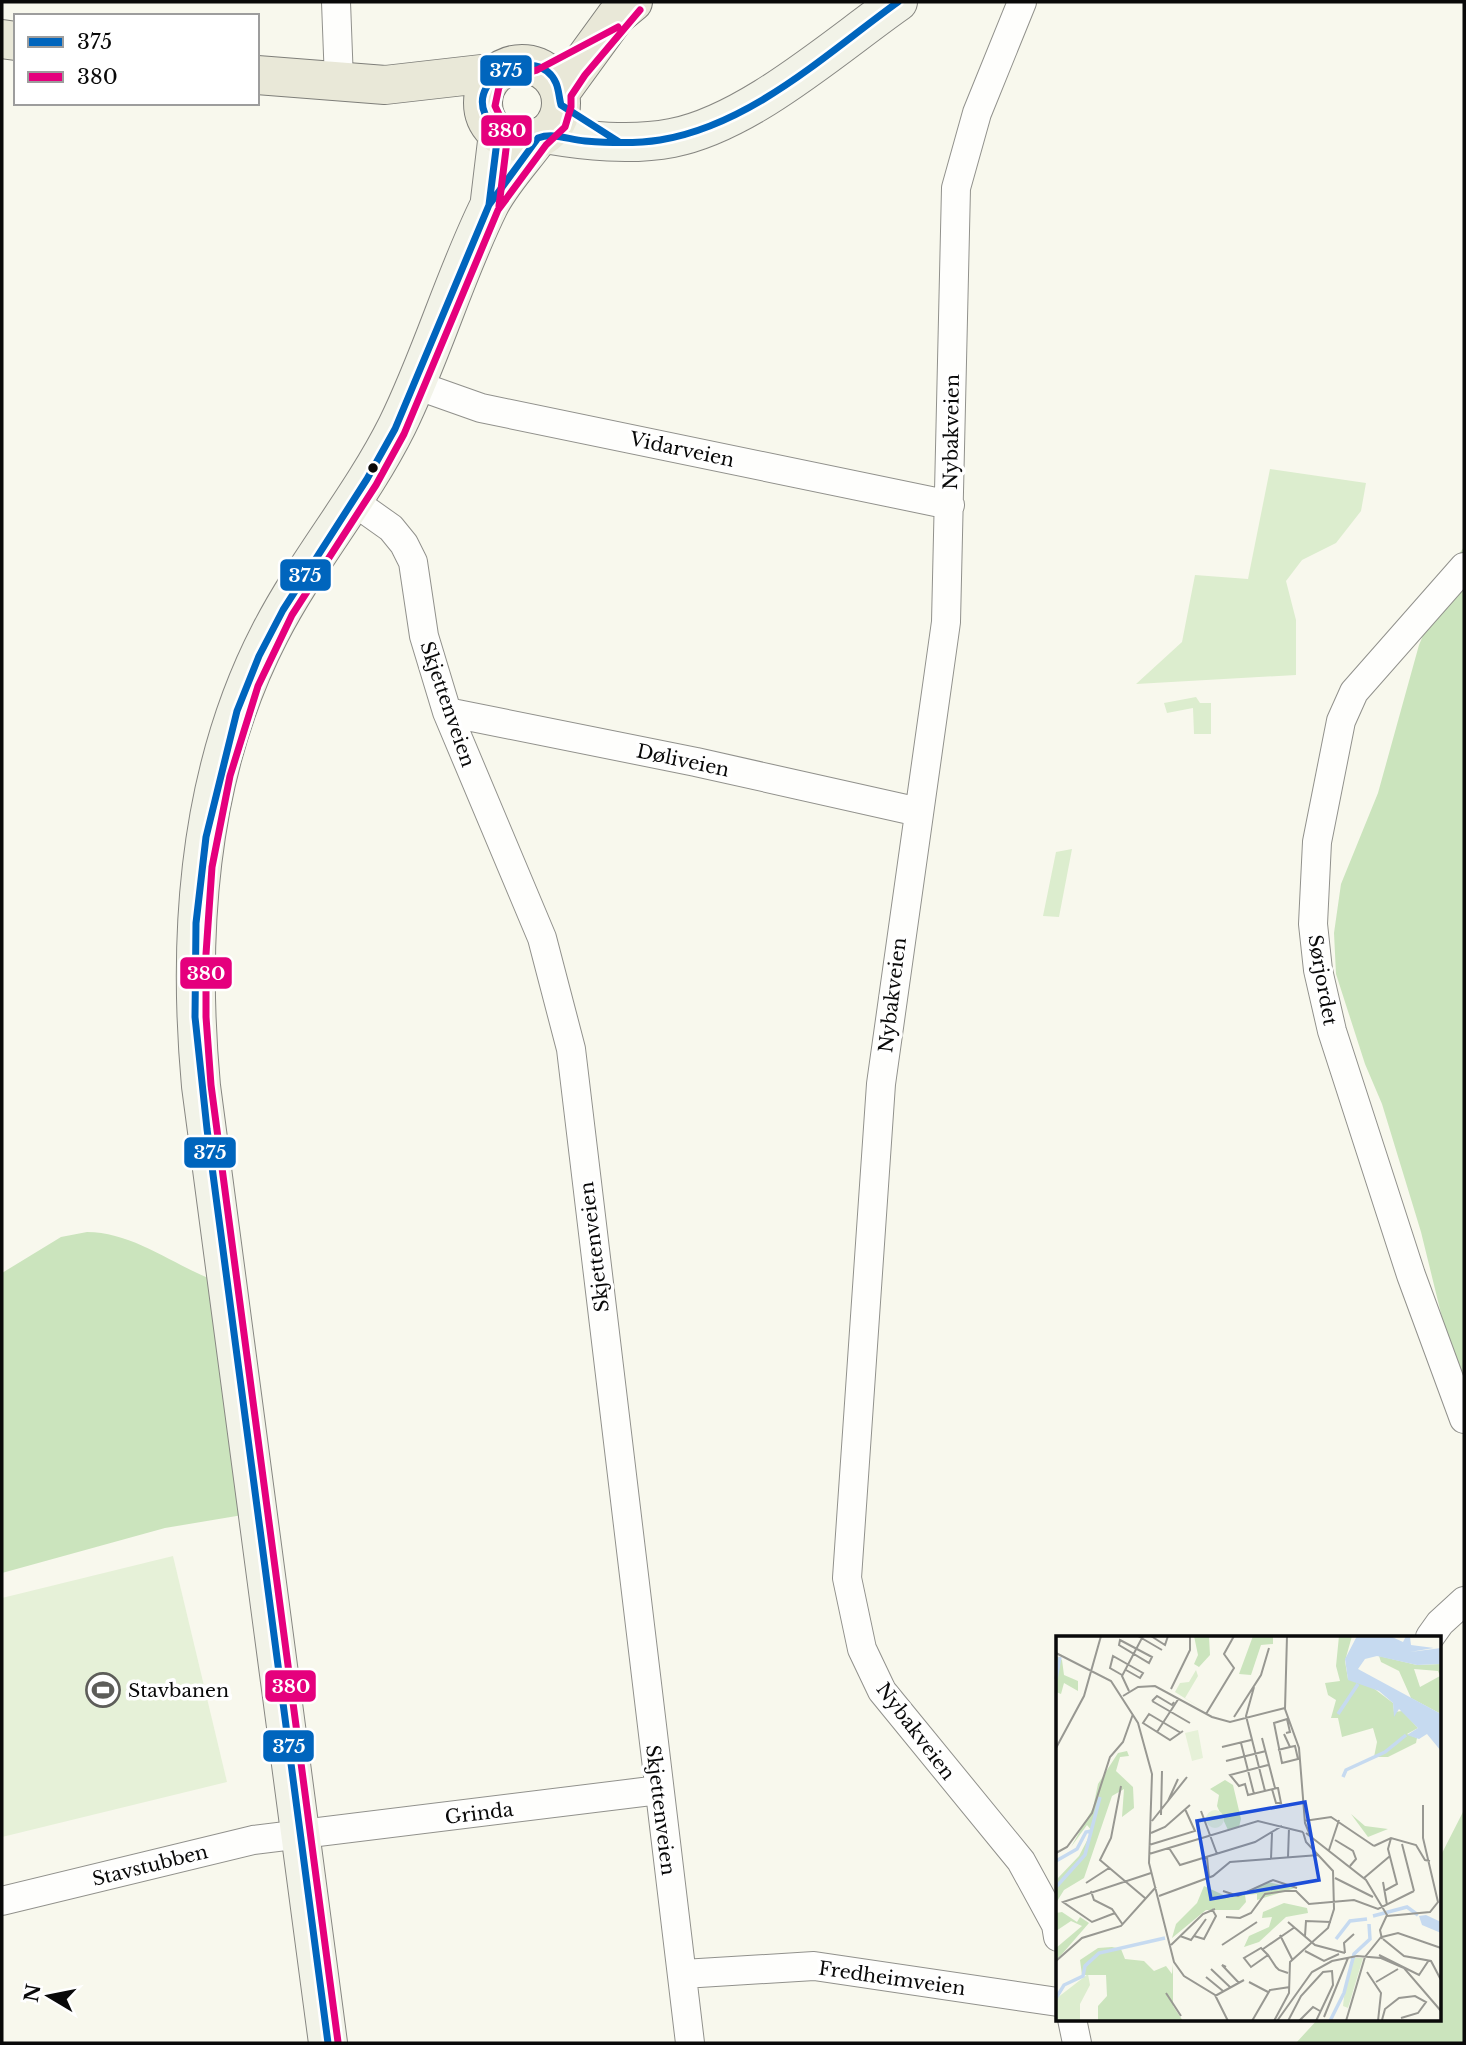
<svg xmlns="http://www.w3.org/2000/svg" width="1466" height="2045" font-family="'Libre Baskerville',serif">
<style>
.green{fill:#dcedce}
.forest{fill:#cbe4bd}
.pitch{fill:#e6f1d8}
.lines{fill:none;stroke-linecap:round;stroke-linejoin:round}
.street-casing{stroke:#91918c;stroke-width:30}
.secondary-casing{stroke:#878782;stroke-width:40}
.primary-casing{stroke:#7e7e79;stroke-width:40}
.street{stroke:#fefefc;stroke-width:28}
.secondary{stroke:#f2f3e8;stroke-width:38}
.primary{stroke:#e9e8d8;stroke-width:38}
.bus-1-casing{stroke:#fff;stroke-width:12}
.bus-2-casing{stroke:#fff;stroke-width:12}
.bus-1{stroke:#0065bd;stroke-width:7}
.bus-2{stroke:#e5007d;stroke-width:7}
.bus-dot{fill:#090909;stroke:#fff;stroke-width:2.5}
.labels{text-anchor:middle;stroke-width:7;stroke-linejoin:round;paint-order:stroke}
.street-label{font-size:19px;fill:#090909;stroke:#fff}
.poi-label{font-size:19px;fill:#090909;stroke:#fff;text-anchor:start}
.inset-river{fill:none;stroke:#c6daf0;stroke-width:3.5}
.inset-road{fill:none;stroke:#989892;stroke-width:2}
.view{fill:#1d4ed8;fill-opacity:0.15;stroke:#1d4ed8;stroke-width:3.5}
.inset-edge{fill:none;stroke:#090909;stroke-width:3.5}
.line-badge{stroke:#fff;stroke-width:2.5}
.badge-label{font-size:19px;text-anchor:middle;font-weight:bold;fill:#fff}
</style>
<rect width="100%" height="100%" fill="#f8f8ed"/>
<!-- green -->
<path class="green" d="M 1270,469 L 1366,483 L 1361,511 L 1336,543 L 1302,560 L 1286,581 L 1296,620 L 1296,675 L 1136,684 L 1182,642 L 1195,575 L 1248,579 Z
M 1196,697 L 1200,703 L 1211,703 L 1211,734 L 1194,734 L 1193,708 L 1167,713 L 1164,703 Z
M 1072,849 L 1059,917 L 1043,916 L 1056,852 Z"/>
<!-- forest -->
<path class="forest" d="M 1464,547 L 1464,1407 L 1421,1232 L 1382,1104 L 1365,1064 L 1336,974 L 1334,933 L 1341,884 L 1378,793 L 1419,645 L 1456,558 Z
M 87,1232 C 132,1232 172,1264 213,1280 L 267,1511 L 165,1528 L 2,1573 L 2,1273 L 61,1237 Z
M 1464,1810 L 1464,2043 L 1296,2043 L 1318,2019 L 1440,2019 L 1440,1857 Z"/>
<!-- pitch -->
<path class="pitch" d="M 173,1556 L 227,1782 L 2,1837 L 2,1598 Z"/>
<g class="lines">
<!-- street casing -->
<g class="street-casing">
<path id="street" d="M 336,2 L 339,81
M 1022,2 L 977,113 L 956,188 L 946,622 L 881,1084 L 847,1578 L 862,1649 L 882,1691 L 1021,1861 L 1056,1925 L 1058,1937
M 416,385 L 481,408 L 950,505
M 353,501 L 391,528 L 404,544 L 413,562 L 424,636 L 447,712 L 542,938 L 571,1049 L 690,2043
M 1464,567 L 1354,692 L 1341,721 L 1317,842 L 1313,924 L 1318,970 L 1332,1031 L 1411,1275 L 1464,1419
M 447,712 L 696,762 L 919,812
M 1430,1637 L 1440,1623 L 1464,1601
M 2,1901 L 253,1840 L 659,1790
M 683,1974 L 814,1966 L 1058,2002
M 1072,2019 L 1077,2043"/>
</g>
<!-- secondary casing -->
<g class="secondary-casing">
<path id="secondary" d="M 545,134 C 586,141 630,146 672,138 C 749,123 834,47 898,2
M 490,200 L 498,133
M 328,2043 L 201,1086 C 187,933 198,772 270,633 C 307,561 361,498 397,426 C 432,355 454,277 489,206 C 501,182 522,160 538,138"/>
</g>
<!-- primary casing -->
<g class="primary-casing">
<path id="primary" d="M 2,39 L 16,41
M483 103a39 39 0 1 1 78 0a39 39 0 1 1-78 0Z
M 257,75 L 385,85 L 499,72
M 560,93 L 616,16 L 633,2"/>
</g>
<!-- street -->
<use href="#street" class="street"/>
<!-- secondary -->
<use href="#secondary" class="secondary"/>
<!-- primary -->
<use href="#primary" class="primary"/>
<!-- bus-1 casing -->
<g class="bus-1-casing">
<path id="bus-1" d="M 489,205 L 498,133 C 494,127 488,121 485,114 C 468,75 539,44 556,83 C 559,90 559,98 561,105 L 619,142
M 328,2043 L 207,1129 L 195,1017 L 196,923 L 206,837 L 237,711 L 259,656 L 283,610 L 367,479 L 395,429 L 489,205 L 538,138 C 554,132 569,140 585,141 C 610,143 635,144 660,140 C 751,125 826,54 898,2"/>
</g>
<!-- bus-2 casing -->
<g class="bus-2-casing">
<path id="bus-2" d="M 499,206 L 508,133 L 495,106 L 499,87 L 510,77 L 537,70 L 618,27
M 338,2042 L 211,1085 L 206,1017 L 206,954 L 212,867 L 230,776 L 258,686 L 292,615 L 376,485 L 404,434 L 498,210 L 546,145 L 565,127 L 571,107 L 571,96 L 585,75 L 640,10"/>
</g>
<!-- bus-1 -->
<use href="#bus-1" class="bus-1"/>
<!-- bus-2 -->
<use href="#bus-2" class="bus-2"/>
</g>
<!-- icons -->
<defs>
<g id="stadium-ring" transform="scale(1.75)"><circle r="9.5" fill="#fff" stroke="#5d5d59" stroke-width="1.5"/><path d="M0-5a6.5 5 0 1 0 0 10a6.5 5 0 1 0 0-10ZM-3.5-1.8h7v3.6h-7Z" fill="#5d5d59"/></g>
</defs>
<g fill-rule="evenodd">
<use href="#stadium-ring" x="103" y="1690"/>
</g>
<!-- markers -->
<circle class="bus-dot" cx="373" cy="468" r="6"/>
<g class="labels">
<!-- street labels -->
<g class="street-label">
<text transform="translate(951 432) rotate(-89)" y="7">Nybakveien</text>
<text transform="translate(682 449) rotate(12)" y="7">Vidarveien</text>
<text transform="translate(448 704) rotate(71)" y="7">Skjettenveien</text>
<text transform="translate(683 760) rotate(12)" y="7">Døliveien</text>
<text transform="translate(1323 980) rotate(80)" y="7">Sørjordet</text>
<text transform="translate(892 995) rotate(-83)" y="7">Nybakveien</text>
<text transform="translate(594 1247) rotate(-97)" y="7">Skjettenveien</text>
<text transform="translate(916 1731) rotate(53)" y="7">Nybakveien</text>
<text transform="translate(661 1810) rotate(83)" y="7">Skjettenveien</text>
<text transform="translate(479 1813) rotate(-7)" y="7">Grinda</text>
<text transform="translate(150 1865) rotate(-14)" y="7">Stavstubben</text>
<text transform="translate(892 1978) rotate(8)" y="7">Fredheimveien</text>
</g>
<!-- poi labels -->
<g class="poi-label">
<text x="128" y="1697">Stavbanen</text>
</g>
</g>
<!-- overview -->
<g transform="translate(1056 1636)">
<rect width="385" height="385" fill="#f8f8ed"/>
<path d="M 140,34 L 142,40 L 129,62 L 149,75 L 119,56 L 124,47 L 133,46 ZM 296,322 L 307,322 L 292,372 L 287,370 L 288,361 ZM 32,338 L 34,349 L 24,368 L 24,385 L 0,385 L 1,362 Z" fill="#dcedce"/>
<path d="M 138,0 L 153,0 L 154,19 L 143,31 L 138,28 L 142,19 ZM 197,0 L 217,0 L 217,8 L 205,9 L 195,39 L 183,38 ZM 283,0 L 296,0 L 289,25 L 292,43 L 316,51 L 337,67 L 338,76 L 346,75 L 362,92 L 351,98 L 361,102 L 360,107 L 332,121 L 318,121 L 321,106 L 317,92 L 286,101 L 282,82 L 275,82 L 280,64 L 272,59 L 269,47 L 284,45 L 280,30 ZM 0,20 L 6,24 L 8,39 L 22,45 L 22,55 L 8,47 L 5,58 L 0,56 ZM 323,20 L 361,29 L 385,28 L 385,78 L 355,62 L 343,35 L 325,26 ZM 358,33 L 382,35 L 384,40 L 364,51 ZM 71,115 L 73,120 L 64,121 L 60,135 L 77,151 L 78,172 L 66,181 L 68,153 L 56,160 L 28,242 L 8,254 L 0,267 L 2,242 L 23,220 L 36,195 L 31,189 L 15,211 L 37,172 L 42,148 L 62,117 ZM 169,144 L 177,149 L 185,183 L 183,191 L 172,194 L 161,170 L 163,159 L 154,153 ZM 295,178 L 309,190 L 332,193 L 312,201 ZM 212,246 L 239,252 L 201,264 L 201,258 L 189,259 L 190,266 L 183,274 L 150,274 L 116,302 L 120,288 L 141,267 L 148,250 L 174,262 ZM 228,267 L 251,272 L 252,277 L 230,281 L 203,306 L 188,311 L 193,300 L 213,291 L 216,281 L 206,282 L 207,276 ZM 6,276 L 21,286 L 24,281 L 33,287 L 0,325 L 0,312 L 26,290 L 15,285 L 0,295 L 0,277 ZM 56,311 L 65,313 L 69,323 L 88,325 L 98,335 L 110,330 L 116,338 L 117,328 L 117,370 L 127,385 L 42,385 L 42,370 L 51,360 L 50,339 L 26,339 L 24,324 L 42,312 Z" fill="#cbe4bd" fill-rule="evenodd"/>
<path d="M 142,94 L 147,122 L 136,125 L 129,97 ZM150 183a9 9 0 1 1 18 0a9 9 0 1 1-18 0Z" fill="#e6f1d8"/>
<path d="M 301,0 L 334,0 L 347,6 L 350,0 L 367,0 L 354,1 L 355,9 L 378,12 L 354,16 L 385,12 L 384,28 L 361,29 L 321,20 L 309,23 L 302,33 L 385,78 L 385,115 L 371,98 L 363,103 L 351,99 L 362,92 L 343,73 L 338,81 L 337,67 L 323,55 L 292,44 L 289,23 ZM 370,279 L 385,286 L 385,297 L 366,289 L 363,280 Z" fill="#c6daf0"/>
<path class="inset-river" d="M 0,43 L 4,21M 282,78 L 302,48M 287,141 L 290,134 L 329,116 L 350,99M 0,225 L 21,213 L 30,196 L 35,195M 0,251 L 29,219 L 44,161M 317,280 L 351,271 L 362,279M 280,303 L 294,285 L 311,283M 0,362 L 8,349 L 27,340 L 29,330 L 43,317 L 109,302M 274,385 L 288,357 L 298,318 L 314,303 L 313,288"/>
<path class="inset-road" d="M 82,0 L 106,14M 95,0 L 109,9 L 112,0M 231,0 L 229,73 L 243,112 L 249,187 L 254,199M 64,4 L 96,21 L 93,27 L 63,9 ZM 0,17 L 55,45 L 82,87 L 96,138 L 93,227 L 118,326 L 128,340 L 159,359 L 172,385M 66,39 L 54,32 L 57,20 L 87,37 L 84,42 L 70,34M 198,51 L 190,80 L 209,155M 115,53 L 134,14 L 134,0M 73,55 L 66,40 L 87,0M 67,60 L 82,51 L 99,50 L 156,81 L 174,86 L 229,72M 96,65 L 134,87M 96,65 L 101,60 L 116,69 L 118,66M 150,78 L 178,32 L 168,18 L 178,0M 178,81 L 205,39 L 213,12M 101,96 L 123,62M 125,97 L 93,78 L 87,87 L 114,104 L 127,95M 230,97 L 234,96 L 231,83 L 218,87 L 226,127 L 242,123 L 239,110 L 234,111M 206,102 L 219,152M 185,107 L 198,158M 166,111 L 195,104M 0,112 L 28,60 L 45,0M 222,114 L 234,111 L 228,98M 170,125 L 210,115M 212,129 L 174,139 L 183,150 L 189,148 L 192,159 L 221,152 L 222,152 L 225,167 L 220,167 L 216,153M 65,150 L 55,202 L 44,224 L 89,262M 112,165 L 122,143M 145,175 L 161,218M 105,179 L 106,135M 96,185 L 131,141M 248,185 L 275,181 L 318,210M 95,197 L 109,191 L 134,169M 250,197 L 310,244 L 331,279 L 324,294 L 326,303M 279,204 L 297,215 L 300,223 L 294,230M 346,208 L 358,255M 93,209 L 139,195 L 129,173M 318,210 L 335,202 L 360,209 L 369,224 L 374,225M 113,212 L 124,229 L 199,206 L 226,190M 273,214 L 283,184M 0,217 L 11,211 L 36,177 L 54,121 L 67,106 L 77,78M 93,218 L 202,185 L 247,196M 151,221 L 153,242M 232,221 L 233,192M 215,223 L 216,197M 279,242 L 317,261M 308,242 L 334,220M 327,246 L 331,269M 30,247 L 53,232M 35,255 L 38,264 L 56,273 L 67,289M 167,255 L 182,260 L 217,244 L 241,252M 328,255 L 341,248 L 332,213 L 335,202M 103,260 L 157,240 L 174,226 L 263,219M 59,277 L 36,286 L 7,266 L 95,237M 331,280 L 374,276 L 382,266 L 367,202 L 367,169M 170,281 L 184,282 L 195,277 L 209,258 L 229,255 L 240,255 L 253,268 L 298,264 L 322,273 L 358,255M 232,286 L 259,309 L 289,317M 224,299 L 236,323M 124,300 L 135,304 L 150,283M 138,300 L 148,303 L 160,280 L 156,273M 249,300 L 250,285 L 275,286M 326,301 L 342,297 L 385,312M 327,303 L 348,320 L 375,325 L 385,344M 115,309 L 147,278 L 159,273M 166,309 L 201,286M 207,313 L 239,291M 249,315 L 268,325 L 283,318M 289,317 L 288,307 L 298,298M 212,319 L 195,331 L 188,322 L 205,312 L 212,319 L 220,331 L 223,334 L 232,337M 323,319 L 363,339 L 373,324M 0,325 L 26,302 L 65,290 L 100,251M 170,331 L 166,329 L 183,347M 155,333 L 175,352M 311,336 L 325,357 L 322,385M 150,341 L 167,355M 193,346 L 212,356M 320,346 L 342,333M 110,357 L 125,380M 159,360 L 188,344M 268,381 L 292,322M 326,384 L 329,373 L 343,362 L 359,360 L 370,366 L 362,377 L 345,382M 196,385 L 214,354 L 234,351M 218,385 L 233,357 L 234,326 L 272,292 L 278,273 L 277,235 L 250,206 L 247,196M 221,385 L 256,336 L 276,325 L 301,320 L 325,322 L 348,332 L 385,375M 232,385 L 245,360 L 267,336 L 276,335 L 277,349 L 260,385M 243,385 L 257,371 L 264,375M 290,385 L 309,321 L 325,301"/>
<path class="view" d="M 249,166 L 263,244 L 155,263 L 141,185 Z"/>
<rect width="385" height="385" class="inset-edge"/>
</g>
<g class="line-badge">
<rect x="479" y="54" width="54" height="33" rx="7" fill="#0065bd"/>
<rect x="480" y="114" width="53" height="33" rx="7" fill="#e5007d"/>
<rect x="279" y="558" width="53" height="34" rx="7" fill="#0065bd"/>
<rect x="179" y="956" width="54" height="34" rx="7" fill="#e5007d"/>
<rect x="183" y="1136" width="54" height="33" rx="7" fill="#0065bd"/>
<rect x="264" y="1669" width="53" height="34" rx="7" fill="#e5007d"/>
<rect x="262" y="1729" width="53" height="34" rx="7" fill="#0065bd"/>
</g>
<g class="badge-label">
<text x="506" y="77">375</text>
<text x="507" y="137">380</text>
<text x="305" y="582">375</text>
<text x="206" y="980">380</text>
<text x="210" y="1159">375</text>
<text x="291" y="1693">380</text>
<text x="289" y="1753">375</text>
</g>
<!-- border -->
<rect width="1466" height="2045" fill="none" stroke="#090909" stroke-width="7"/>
<!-- legend -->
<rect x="14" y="14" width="245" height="91" fill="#ffffff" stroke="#9d9d9d" stroke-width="2"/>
<rect x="28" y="37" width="35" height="10" fill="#0065bd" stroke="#9d9d9d" stroke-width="2"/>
<text x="77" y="49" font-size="21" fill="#090909">375</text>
<rect x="28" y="72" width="35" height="10" fill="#e5007d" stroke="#9d9d9d" stroke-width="2"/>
<text x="77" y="84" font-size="21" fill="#090909">380</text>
<!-- north arrow -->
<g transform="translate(49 1996) rotate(280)" stroke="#ffffff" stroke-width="5" paint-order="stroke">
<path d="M0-5L12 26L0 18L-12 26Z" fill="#090909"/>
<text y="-10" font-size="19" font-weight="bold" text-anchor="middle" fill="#090909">N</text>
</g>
</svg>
